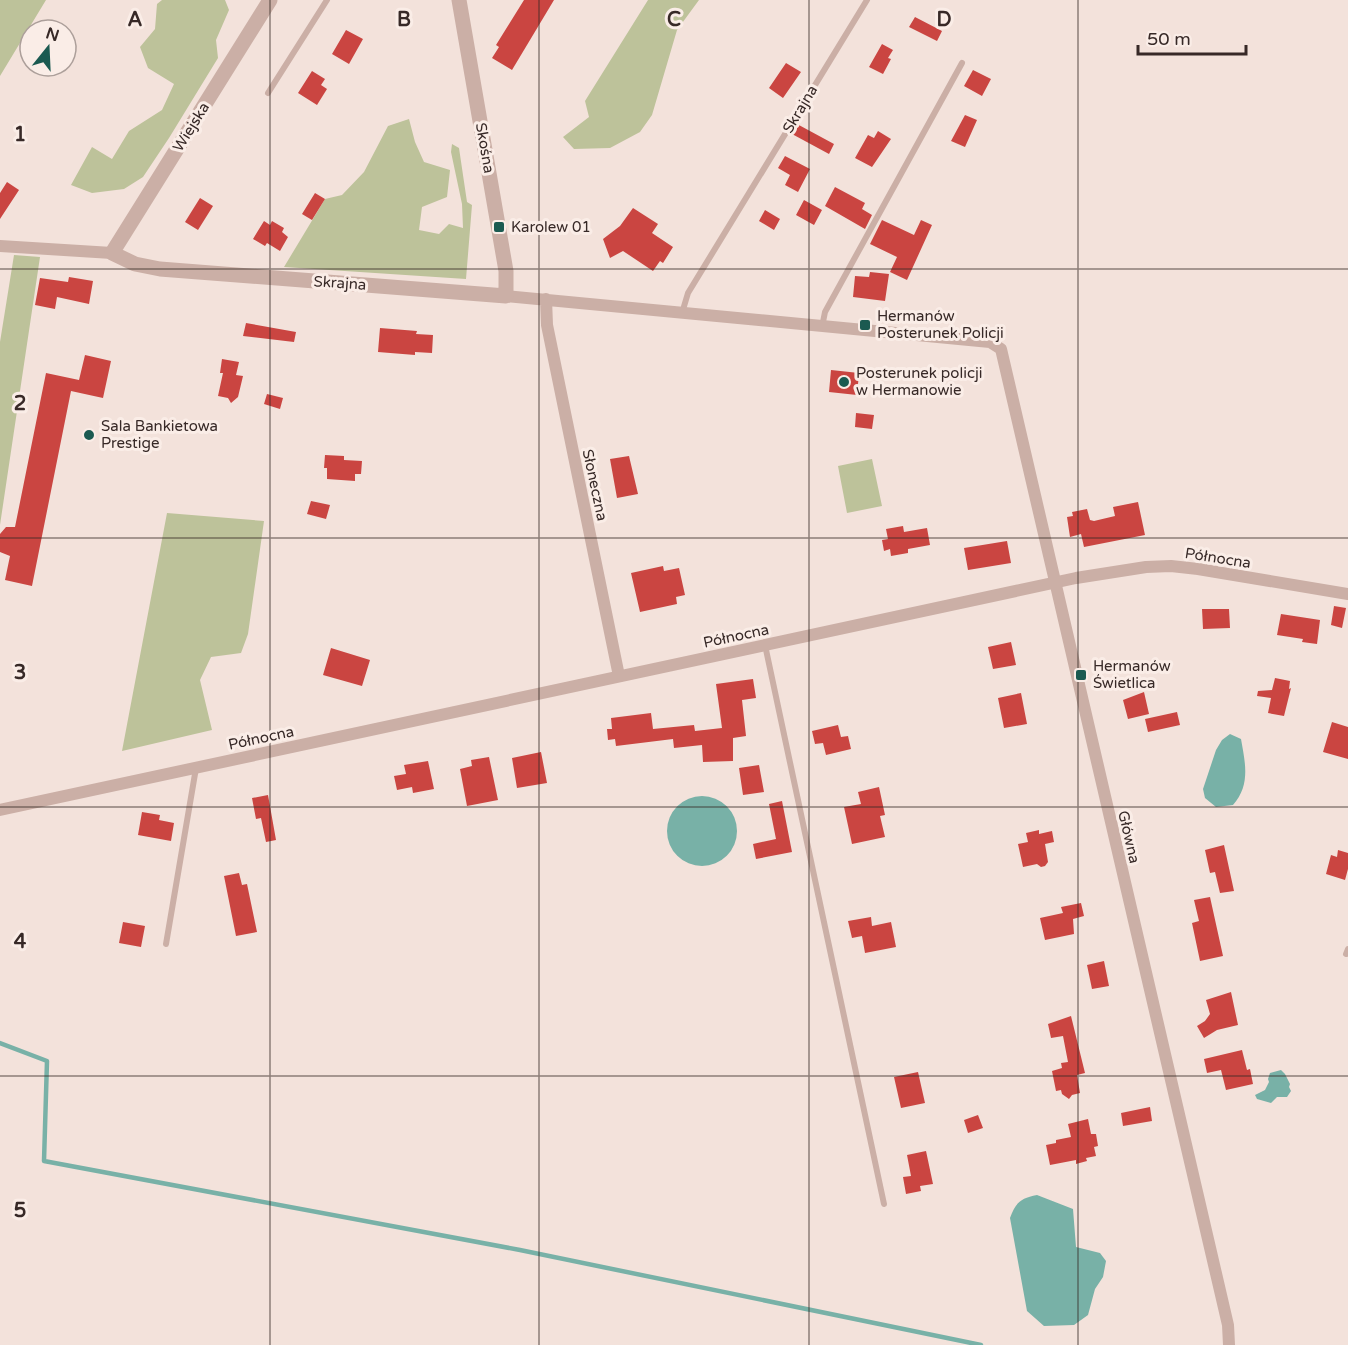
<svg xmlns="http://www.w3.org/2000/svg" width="1348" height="1345" font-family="'Varela Round',sans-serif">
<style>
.green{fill:#bdc29a}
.water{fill:#78b1a7}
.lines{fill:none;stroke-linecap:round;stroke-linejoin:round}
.stream{stroke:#78b1a7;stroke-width:4.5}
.building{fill:#ca4541}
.service{stroke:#cbafa6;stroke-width:6}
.minor{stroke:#cbafa6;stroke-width:12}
.tertiary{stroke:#cbafa6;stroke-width:15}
.grid{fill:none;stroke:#372927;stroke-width:1.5;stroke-opacity:0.55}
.poi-dot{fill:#1b5a51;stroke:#faede7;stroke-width:2}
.labels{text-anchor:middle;stroke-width:6;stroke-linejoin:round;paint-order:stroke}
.street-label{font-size:15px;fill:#372927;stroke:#faede7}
.poi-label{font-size:15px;fill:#372927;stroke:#faede7;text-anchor:start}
.grid-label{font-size:20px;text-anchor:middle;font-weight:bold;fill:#372927;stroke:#faede7;stroke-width:6;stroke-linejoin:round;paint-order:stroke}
</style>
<rect width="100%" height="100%" fill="#f3e2db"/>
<!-- green -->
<path class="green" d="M 0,0 L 46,0 L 0,76 Z
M 162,0 L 225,0 L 229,10 L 216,40 L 218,58 L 169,138 L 143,177 L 124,189 L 92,193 L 71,185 L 92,147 L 112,159 L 129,131 L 162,110 L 174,84 L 148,68 L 140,47 L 155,29 L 157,4 Z
M 648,0 L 699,0 L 677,30 L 652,115 L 640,132 L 610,148 L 574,149 L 563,137 L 589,117 L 585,101 Z
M 409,119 L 415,142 L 424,162 L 450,170 L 447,197 L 422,207 L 419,230 L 439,234 L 449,224 L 463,228 L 462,204 L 451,152 L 452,144 L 459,148 L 467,202 L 472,205 L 466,279 L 284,267 L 325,199 L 342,195 L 364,172 L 388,126 Z
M 14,255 L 40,257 L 0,525 L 0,342 Z
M 872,459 L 882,506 L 847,513 L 838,466 Z
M 167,513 L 264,521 L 248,634 L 241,653 L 211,657 L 200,680 L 212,730 L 122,751 Z"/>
<!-- water -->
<path class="water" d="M 1230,734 L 1241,739 C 1245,762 1251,785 1233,805 L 1216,807 L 1205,798 L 1203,789 L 1216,750 L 1222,740 Z
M667 831a35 35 0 1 1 70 0a35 35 0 1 1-70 0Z
M 1281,1070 L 1285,1074 L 1290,1084 L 1289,1087 L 1291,1091 L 1287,1097 L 1277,1097 L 1271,1103 L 1257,1099 L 1255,1095 L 1265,1090 L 1269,1082 L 1268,1079 L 1270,1073 Z
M 1037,1195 L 1073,1209 L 1076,1247 L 1100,1253 L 1106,1261 L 1103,1277 L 1095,1289 L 1088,1315 L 1074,1325 L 1044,1326 L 1027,1311 L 1010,1218 C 1016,1202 1021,1198 1037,1195 Z"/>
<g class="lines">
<!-- stream -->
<path class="stream" d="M 0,1043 L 47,1061 L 44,1161 L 520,1250 L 981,1345"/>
</g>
<!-- building -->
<path class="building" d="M 524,0 L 554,0 L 512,70 L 492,58 L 499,47 L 496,45 Z
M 915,17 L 942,31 L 937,41 L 909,27 Z
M 346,30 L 363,39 L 349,64 L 332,54 Z
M 882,44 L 893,50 L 888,58 L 891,59 L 883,74 L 869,67 Z
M 786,63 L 801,72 L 783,98 L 769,88 Z
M 973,70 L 991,79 L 982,96 L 964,86 Z
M 312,71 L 325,79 L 321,85 L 327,89 L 317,105 L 298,93 Z
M 965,115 L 977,120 L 965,147 L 951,141 Z
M 797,124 L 834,144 L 829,154 L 792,134 Z
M 878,131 L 891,139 L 872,167 L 855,158 L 868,135 L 874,138 Z
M 785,156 L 810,169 L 798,192 L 785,185 L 790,175 L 778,168 Z
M 7,182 L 19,190 L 0,219 L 0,193 Z
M 835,187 L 865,203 L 862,209 L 872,215 L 865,229 L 825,206 Z
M 315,193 L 325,199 L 312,220 L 302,214 Z
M 200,198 L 213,206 L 198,230 L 185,222 Z
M 804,200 L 822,210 L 814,225 L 796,215 Z
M 633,208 L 658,224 L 652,233 L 673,247 L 663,263 L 660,261 L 653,271 L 623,251 L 610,258 L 603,239 L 620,226 Z
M 765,210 L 780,219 L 774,230 L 759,221 Z
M 882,220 L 914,235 L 921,220 L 932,225 L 907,280 L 890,272 L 897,257 L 870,244 Z
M 264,221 L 270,225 L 272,221 L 284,228 L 282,232 L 288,237 L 280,251 L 267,243 L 265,246 L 253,239 Z
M 870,272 L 889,274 L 885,301 L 853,297 L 855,276 L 869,277 Z
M 69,277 L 93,281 L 89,304 L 57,297 L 55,309 L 35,305 L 40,278 L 68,282 Z
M 246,323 L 296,332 L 294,342 L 243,336 Z
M 380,328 L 417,331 L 416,334 L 433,335 L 432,353 L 415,352 L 415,355 L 378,352 Z
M 85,355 L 111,361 L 103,398 L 71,391 L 32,586 L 5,580 L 10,556 L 0,552 L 0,534 L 6,527 L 15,527 L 46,373 L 79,380 Z
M 222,359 L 239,362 L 236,375 L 243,376 L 238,397 L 231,403 L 228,398 L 218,396 L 223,373 L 220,373 Z
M 831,370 L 859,373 L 857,395 L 829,392 Z
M 267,394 L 283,398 L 280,409 L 264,404 Z
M 856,413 L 874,415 L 872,429 L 855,427 Z
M 325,455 L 344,456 L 344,460 L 362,461 L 361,474 L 355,474 L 355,481 L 327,479 L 327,468 L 324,468 Z
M 629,456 L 638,494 L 617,498 L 610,459 Z
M 311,501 L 330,505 L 326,519 L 307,514 Z
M 1138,502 L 1145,535 L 1084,547 L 1081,534 L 1070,537 L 1067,517 L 1073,516 L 1072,512 L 1087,509 L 1090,520 L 1094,521 L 1115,516 L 1113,507 Z
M 903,526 L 904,532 L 927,528 L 930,545 L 908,549 L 908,553 L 891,556 L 890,549 L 884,551 L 882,540 L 888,539 L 886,529 Z
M 1007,541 L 1011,563 L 968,570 L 964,548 Z
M 663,566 L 664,571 L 679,568 L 685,595 L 676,597 L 677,604 L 640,612 L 631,573 Z
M 1334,606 L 1346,608 L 1342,628 L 1331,625 Z
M 1202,609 L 1229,609 L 1230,628 L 1203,629 Z
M 1281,614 L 1320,620 L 1317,644 L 1302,642 L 1303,639 L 1277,635 Z
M 1011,642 L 1016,665 L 993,669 L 988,647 Z
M 331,648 L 370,660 L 362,686 L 323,675 Z
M 1275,678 L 1290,681 L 1289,689 L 1291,688 L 1284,716 L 1268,713 L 1271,698 L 1257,696 L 1258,691 L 1272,690 Z
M 753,679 L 756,698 L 742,700 L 746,736 L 733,738 L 733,761 L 703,762 L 702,745 L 674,748 L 673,739 L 616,746 L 615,739 L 608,740 L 607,729 L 612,729 L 611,718 L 651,713 L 653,729 L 694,725 L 695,731 L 722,728 L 716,684 Z
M 1144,692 L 1149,714 L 1128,719 L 1123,700 Z
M 1021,693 L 1027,724 L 1004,728 L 998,698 Z
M 1177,712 L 1180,725 L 1148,732 L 1145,719 Z
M 1332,722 L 1348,727 L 1348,759 L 1323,752 Z
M 838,725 L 841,737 L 848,736 L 851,749 L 826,755 L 823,743 L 815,744 L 812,731 Z
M 541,752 L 547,783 L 517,788 L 512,758 Z
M 489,757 L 498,800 L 467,806 L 460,769 L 472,766 L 471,760 Z
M 428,761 L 434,789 L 413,793 L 412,787 L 397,790 L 394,776 L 406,774 L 404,765 Z
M 759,765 L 764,792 L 743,795 L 739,768 Z
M 879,787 L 885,815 L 880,816 L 885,837 L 852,844 L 844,807 L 861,804 L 858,792 Z
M 268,795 L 276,840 L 266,842 L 261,818 L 256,819 L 252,798 Z
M 782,801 L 792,852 L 756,859 L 753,844 L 776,839 L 769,804 Z
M 142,812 L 160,815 L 159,820 L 174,823 L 171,841 L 138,835 Z
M 1039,830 L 1039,834 L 1052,831 L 1054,842 L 1045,844 L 1048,862 L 1045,866 L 1041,867 L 1037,864 L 1023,867 L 1018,844 L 1028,842 L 1026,833 Z
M 1224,845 L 1234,891 L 1220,893 L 1215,872 L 1210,873 L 1205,850 Z
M 1338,850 L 1348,853 L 1348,869 L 1345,880 L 1326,874 L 1331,855 L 1337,857 Z
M 239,873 L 242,885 L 247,884 L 257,932 L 236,936 L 224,876 Z
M 1210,897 L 1223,956 L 1200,961 L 1192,923 L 1199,921 L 1194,900 Z
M 1081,903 L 1084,916 L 1073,919 L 1074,934 L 1045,940 L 1040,918 L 1063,913 L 1061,907 Z
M 871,917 L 872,926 L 891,922 L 896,947 L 865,953 L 862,936 L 852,938 L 848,921 Z
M 123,922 L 145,926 L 141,947 L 119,943 Z
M 1104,961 L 1109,986 L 1092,989 L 1087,965 Z
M 1231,992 L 1238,1025 L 1217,1030 L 1204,1038 L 1197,1026 L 1205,1021 L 1210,1014 L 1206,1000 Z
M 1071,1016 L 1085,1073 L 1077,1075 L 1080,1093 L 1072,1095 L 1069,1099 L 1062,1094 L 1061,1090 L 1056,1091 L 1052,1071 L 1062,1068 L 1061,1063 L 1068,1062 L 1063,1036 L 1051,1038 L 1048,1024 Z
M 1242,1050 L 1247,1070 L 1250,1069 L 1253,1084 L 1226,1090 L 1221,1070 L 1207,1073 L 1204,1059 Z
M 918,1072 L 925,1103 L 901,1108 L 894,1077 Z
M 1150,1107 L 1152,1121 L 1123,1126 L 1121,1113 Z
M 978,1115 L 983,1128 L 968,1133 L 964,1120 Z
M 1088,1119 L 1091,1134 L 1096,1134 L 1098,1146 L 1094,1147 L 1096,1156 L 1086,1158 L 1087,1161 L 1076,1164 L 1076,1160 L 1050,1165 L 1046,1145 L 1056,1143 L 1056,1140 L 1071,1137 L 1068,1124 Z
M 926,1151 L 933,1184 L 920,1186 L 921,1191 L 906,1194 L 903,1177 L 911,1176 L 907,1155 Z"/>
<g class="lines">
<!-- service -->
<path class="service" d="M 268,93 L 327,0
M 682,313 L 688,293 L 867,0
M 822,327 L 825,312 L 962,63
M 765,645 L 884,1204
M 166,944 L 196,768
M 1346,954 L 1348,949"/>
<!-- minor -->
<path class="minor" d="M 0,246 L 112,253
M 506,296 L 990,342 L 1001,349 L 1228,1325 L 1229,1345
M 546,299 L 547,325 L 619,676
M 0,810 L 1076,578 L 1146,567 L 1171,566 L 1198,569 L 1348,594"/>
<!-- tertiary -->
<path class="tertiary" d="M 270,0 L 112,253 L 135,264 L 160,269 L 506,296 L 506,271 L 459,0"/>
</g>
<!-- grid -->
<path class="grid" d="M 270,0 L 270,1345M 539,0 L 539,1345M 809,0 L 809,1345M 1078,0 L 1078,1345M 0,269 L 1348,269M 0,538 L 1348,538M 0,807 L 1348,807M 0,1076 L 1348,1076"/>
<!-- markers -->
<g class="poi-dot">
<rect x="493" y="221" width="12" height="12" rx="3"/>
<rect x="859" y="319" width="12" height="12" rx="3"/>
<circle cx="844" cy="382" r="6"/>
<circle cx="89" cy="435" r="6"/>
<rect x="1075" y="669" width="12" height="12" rx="3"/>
</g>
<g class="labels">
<!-- street labels -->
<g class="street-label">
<text transform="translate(800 109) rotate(-59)" y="5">Skrajna</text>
<text transform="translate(191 127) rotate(-58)" y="5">Wiejska</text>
<text transform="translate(485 148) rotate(80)" y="5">Skośna</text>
<text transform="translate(340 283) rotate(4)" y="5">Skrajna</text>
<text transform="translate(595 485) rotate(78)" y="5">Słoneczna</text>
<text transform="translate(1218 558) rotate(9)" y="5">Północna</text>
<text transform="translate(736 636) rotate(-12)" y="5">Północna</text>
<text transform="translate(261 738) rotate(-12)" y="5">Północna</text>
<text transform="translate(1129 837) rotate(77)" y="5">Główna</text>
</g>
<!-- poi labels -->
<g class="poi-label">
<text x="511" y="232">Karolew 01</text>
<text x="877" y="321">Hermanów<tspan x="877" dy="17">Posterunek Policji</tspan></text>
<text x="856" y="378">Posterunek policji<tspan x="856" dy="17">w Hermanowie</tspan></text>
<text x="101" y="431">Sala Bankietowa<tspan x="101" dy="17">Prestige</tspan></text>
<text x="1093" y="671">Hermanów<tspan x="1093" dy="17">Świetlica</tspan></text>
</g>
</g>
<g class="grid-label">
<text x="135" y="26">A</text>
<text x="404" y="26">B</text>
<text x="674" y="26">C</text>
<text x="944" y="26">D</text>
<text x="20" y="141">1</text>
<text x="20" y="410">2</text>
<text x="20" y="679">3</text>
<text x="20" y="948">4</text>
<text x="20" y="1217">5</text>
</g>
<!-- north arrow -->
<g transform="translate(48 48) rotate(18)"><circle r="28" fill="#faede7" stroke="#ac9f9a" stroke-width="1.5"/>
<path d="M0-4.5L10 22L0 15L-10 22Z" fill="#1b5a51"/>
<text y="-9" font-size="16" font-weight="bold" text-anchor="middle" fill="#372927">N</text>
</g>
<!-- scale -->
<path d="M1138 45v9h108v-9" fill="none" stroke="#372927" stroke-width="3"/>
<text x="1147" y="45" font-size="18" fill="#372927" stroke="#faede7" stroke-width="4.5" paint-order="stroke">50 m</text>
</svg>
